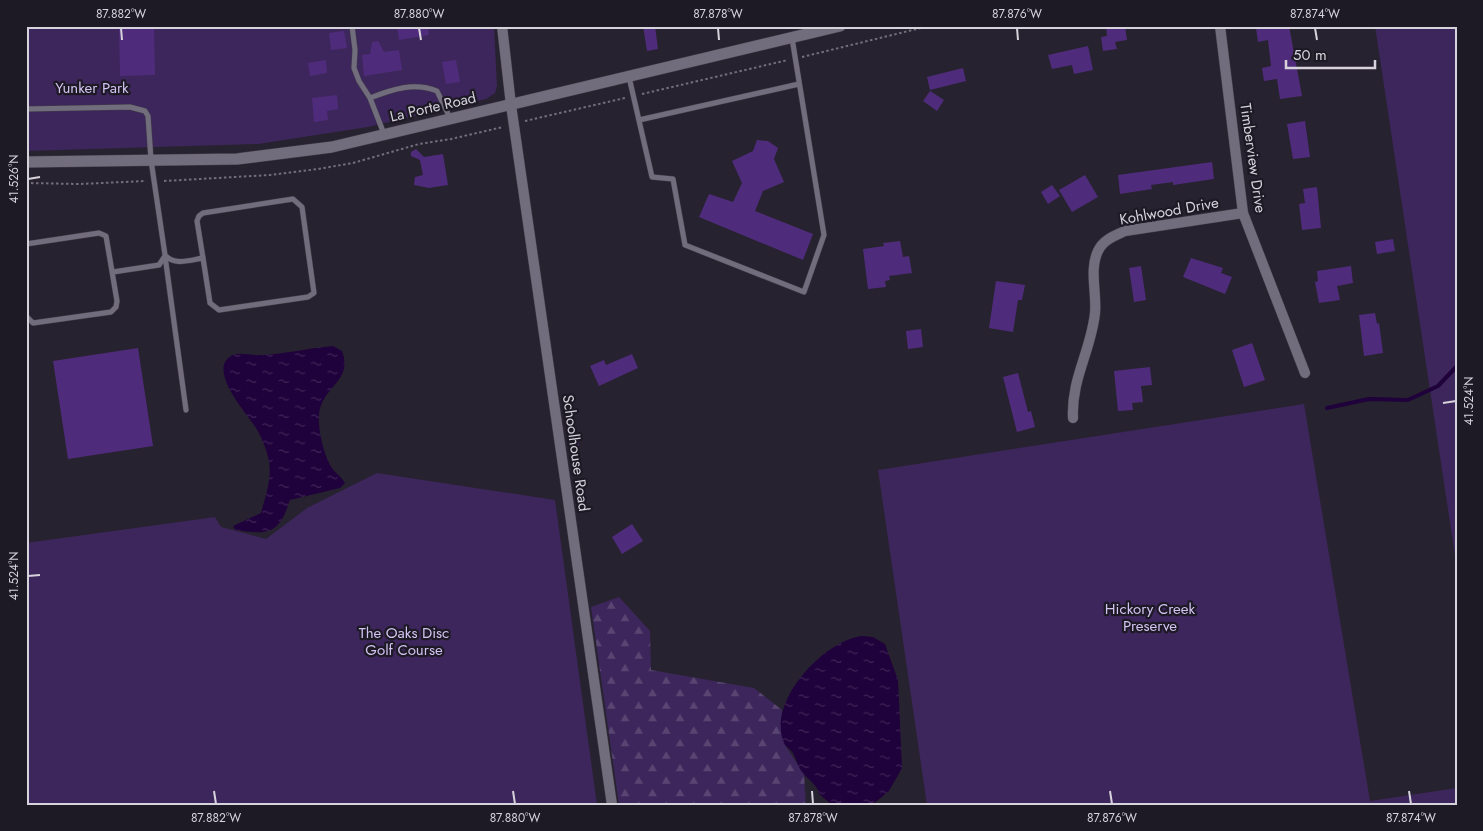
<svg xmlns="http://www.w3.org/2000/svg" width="1483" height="831" font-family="Jost,sans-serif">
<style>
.forest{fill:url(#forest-firs)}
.park{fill:#3d265b}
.water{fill:url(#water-ripples)}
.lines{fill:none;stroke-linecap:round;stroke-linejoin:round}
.stream{stroke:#1f013b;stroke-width:4}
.building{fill:#4f2c7b}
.service-casing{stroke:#433f4a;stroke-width:6}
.minor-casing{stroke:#433f4a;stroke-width:11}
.tertiary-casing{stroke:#433f4a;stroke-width:12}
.path{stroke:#726e7a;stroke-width:2;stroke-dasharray:2.5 2.5;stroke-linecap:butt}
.service{stroke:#726d7c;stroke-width:5}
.minor{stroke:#726d7c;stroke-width:10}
.tertiary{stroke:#726d7c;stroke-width:11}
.ticks{fill:none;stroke:#d6d3dc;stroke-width:2}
.labels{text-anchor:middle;stroke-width:4.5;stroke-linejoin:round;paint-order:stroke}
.park-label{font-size:15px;fill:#d2c3f0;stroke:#1d1925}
.street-label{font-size:15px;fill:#d6d3dc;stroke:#1d1925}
.neatline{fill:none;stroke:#d6d3dc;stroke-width:2}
.ticks-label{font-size:12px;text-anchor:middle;fill:#d6d3dc}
</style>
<defs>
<pattern id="forest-firs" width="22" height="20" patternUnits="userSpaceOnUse" patternTransform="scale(1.25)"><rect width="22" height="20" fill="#3d265b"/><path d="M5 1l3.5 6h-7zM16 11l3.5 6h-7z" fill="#584572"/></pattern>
<pattern id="water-ripples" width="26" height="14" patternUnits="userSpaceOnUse" patternTransform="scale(1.25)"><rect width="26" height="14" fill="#1f013b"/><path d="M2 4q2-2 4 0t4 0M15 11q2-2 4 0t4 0" fill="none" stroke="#3f2557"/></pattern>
</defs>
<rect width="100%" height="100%" fill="#27222f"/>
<!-- forest -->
<path class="forest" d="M 619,597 L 650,631 L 651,670 L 754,688 L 782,710 L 781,727 L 785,745 L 804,774 L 806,805 L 619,805 L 591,607 Z"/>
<!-- park -->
<path class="park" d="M 26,26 L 494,26 L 497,86 L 495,93 L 486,99 L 368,127 L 258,144 L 26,151 Z
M 1375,26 L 1457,26 L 1457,569 Z
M 1304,404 L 1370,801 L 1457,788 L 1457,805 L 927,805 L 878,470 Z
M 377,473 L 555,500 L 597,805 L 26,805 L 26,543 L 215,517 L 221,527 L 266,539 L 307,508 Z"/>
<!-- water -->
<path class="water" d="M 333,346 L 342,351 C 354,382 320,387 319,416 C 318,430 324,456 332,468 C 336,474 342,477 345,483 L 340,488 L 290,500 C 279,534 270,535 235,530 L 233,526 L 261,513 C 266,494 273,476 268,457 C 266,448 261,436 256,428 C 247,414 207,370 231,356 C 239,351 252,356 261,355 C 285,354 309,348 333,346 Z
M 863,636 L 873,637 L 885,644 L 898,680 L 902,768 L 889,791 L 872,805 L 832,805 L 819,794 C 818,785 808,780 803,773 C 798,767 796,760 793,753 C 791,750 787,748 785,745 C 764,703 825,639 863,636 Z"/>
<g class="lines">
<!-- stream -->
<path class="stream" d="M 1327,408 L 1369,399 L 1408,400 L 1438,386 L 1457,366"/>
</g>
<!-- building -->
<path class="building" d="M 119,26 L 154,26 L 155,75 L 120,76 Z
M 397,26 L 428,26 L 429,35 L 399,40 Z
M 643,26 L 655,26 L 658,49 L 647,51 Z
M 1106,26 L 1125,26 L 1127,40 L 1115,42 L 1117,49 L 1103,51 L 1101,37 L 1107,36 Z
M 1264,26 L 1289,26 L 1302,96 L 1280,99 L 1277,79 L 1264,81 L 1262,68 L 1271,66 L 1268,40 L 1258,42 L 1256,28 Z
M 344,31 L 347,48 L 331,50 L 329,33 Z
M 378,41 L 384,52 L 399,50 L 402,70 L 364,76 L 362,55 L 370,54 L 372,42 Z
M 1088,46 L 1093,70 L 1074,74 L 1072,65 L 1052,69 L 1048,55 Z
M 326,60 L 327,73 L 310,76 L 308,63 Z
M 456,60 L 460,82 L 446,84 L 442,62 Z
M 963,68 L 966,81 L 930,90 L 927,77 Z
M 930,91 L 944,100 L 937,111 L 923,101 Z
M 337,95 L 338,109 L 327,111 L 328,120 L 314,122 L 312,98 Z
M 1305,121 L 1310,157 L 1293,159 L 1287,124 Z
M 757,140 L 768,141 L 778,148 L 774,159 L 784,182 L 763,191 L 755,211 L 813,234 L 803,260 L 699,217 L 709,194 L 733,202 L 742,183 L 732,161 L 753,151 Z
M 416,149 L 424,157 L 443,154 L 448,185 L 429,188 L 414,185 L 415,177 L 423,175 L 420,160 L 411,156 L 411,152 Z
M 1212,162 L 1214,179 L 1173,185 L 1173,182 L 1151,185 L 1152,189 L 1120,194 L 1118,175 Z
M 1085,175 L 1098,197 L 1072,212 L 1059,190 Z
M 1052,185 L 1060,196 L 1048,204 L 1041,192 Z
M 1317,187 L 1321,228 L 1302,230 L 1299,204 L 1305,203 L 1303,189 Z
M 1393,239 L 1395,251 L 1377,254 L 1375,242 Z
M 900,241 L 903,257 L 909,256 L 912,273 L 889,276 L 890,280 L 885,281 L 886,287 L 868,289 L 863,249 L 884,246 L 883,243 Z
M 1191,258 L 1223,268 L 1221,273 L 1232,277 L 1225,294 L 1183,277 Z
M 1141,266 L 1146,300 L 1134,302 L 1129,268 Z
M 1351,266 L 1353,283 L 1337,286 L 1340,300 L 1319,303 L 1315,282 L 1318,281 L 1317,271 Z
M 996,281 L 1025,285 L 1022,300 L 1018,300 L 1013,332 L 989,328 Z
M 1375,313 L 1377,324 L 1379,323 L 1383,353 L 1364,356 L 1359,315 Z
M 921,329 L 923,347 L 908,349 L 906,331 Z
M 1252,343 L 1265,380 L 1244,387 L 1232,350 Z
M 138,348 L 153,446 L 68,459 L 53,361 Z
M 632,354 L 638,368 L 599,386 L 590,366 L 604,360 L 606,365 Z
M 1150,367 L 1152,385 L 1141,386 L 1143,402 L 1132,403 L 1133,410 L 1118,411 L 1114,371 Z
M 1018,373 L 1028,412 L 1031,411 L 1035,427 L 1017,432 L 1003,377 Z
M 577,437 L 579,446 L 570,448 L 568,438 Z
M 632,524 L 643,541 L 622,554 L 612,537 Z"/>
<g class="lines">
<!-- service casing -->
<g class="service-casing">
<path id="service" d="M 352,26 L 355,50 L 354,68 L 359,81 L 370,98 L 384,134
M 629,77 L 652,177 L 673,179 L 685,245 L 804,292 L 824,235 L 792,38
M 370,98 C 393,89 414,82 437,91 L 450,118
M 26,109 L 130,107 L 145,111 L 148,116 L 151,160 L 165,255 C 174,266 190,260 203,258 L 197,221 L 199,216 L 203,213 L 293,199 L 302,207 L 314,293 L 308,297 L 219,310 L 210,303 L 203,258
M 639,120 L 799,84
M 26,244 L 99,233 L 106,236 L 117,301 L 116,307 L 111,312 L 33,323 L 26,316
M 165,256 L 186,410
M 113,272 L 159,265 L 165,256"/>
</g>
<!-- minor casing -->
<g class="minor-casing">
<path id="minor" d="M 502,26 L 511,105 L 612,805
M 1220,26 L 1243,213 L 1305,373
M 1073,418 C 1071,379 1091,351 1095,313 C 1097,294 1089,269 1098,251 C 1103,240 1114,236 1125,231 L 1243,213"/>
</g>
<!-- tertiary casing -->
<g class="tertiary-casing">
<path id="tertiary" d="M 26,162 L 237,159 L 332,147 L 840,26"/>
</g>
<!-- path -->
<path class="path" d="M 802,57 L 929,26
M 642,94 L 788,60
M 525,121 L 625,98
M 164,181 L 270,175 L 318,169 L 353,163 L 419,144 L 451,139 L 503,127
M 26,183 L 80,184 L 146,181"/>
<!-- service -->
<use href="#service" class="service"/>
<!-- minor -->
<use href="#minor" class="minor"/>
<!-- tertiary -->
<use href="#tertiary" class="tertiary"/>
</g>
<!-- ticks -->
<path class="ticks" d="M 121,28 L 122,40M 419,28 L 421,40M 718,28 L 719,40M 1017,28 L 1018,40M 1315,28 L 1317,40M 28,179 L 40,177M 1443,403 L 1456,401M 28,576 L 40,575M 214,791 L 216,804M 513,791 L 515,804M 812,791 L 813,804M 1110,791 L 1112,804M 1409,791 L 1411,804"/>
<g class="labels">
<!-- park labels -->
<g class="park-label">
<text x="92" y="93">Yunker Park</text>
<text x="1150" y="614">Hickory Creek<tspan x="1150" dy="17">Preserve</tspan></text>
<text x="404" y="638">The Oaks Disc<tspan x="404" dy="17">Golf Course</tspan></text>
</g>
<!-- street labels -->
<g class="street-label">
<text transform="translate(433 107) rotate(-13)" y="5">La Porte Road</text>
<text transform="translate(1253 158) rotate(82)" y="5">Timberview Drive</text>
<text transform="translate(1169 211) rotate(-10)" y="5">Kohlwood Drive</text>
<text transform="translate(576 453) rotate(82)" y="5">Schoolhouse Road</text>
</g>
</g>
<!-- border -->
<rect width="1483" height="831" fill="none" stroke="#1d1925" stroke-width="55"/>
<!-- scale -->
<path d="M1286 60v8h89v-8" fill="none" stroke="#d6d3dc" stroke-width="2.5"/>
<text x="1293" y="60" font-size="15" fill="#d6d3dc" stroke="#1d1925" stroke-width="4" paint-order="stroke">50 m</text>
<rect x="28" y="28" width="1428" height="776" class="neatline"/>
<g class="ticks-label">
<text x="121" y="18">87.882°W</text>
<text x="419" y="18">87.880°W</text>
<text x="718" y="18">87.878°W</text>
<text x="1017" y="18">87.876°W</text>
<text x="1315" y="18">87.874°W</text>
<text transform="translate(14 179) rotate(-90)" y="4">41.526°N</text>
<text transform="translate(1469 401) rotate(-90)" y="4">41.524°N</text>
<text transform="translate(14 576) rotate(-90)" y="4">41.524°N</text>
<text x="216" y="822">87.882°W</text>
<text x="515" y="822">87.880°W</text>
<text x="813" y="822">87.878°W</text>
<text x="1112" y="822">87.876°W</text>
<text x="1411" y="822">87.874°W</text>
</g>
</svg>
